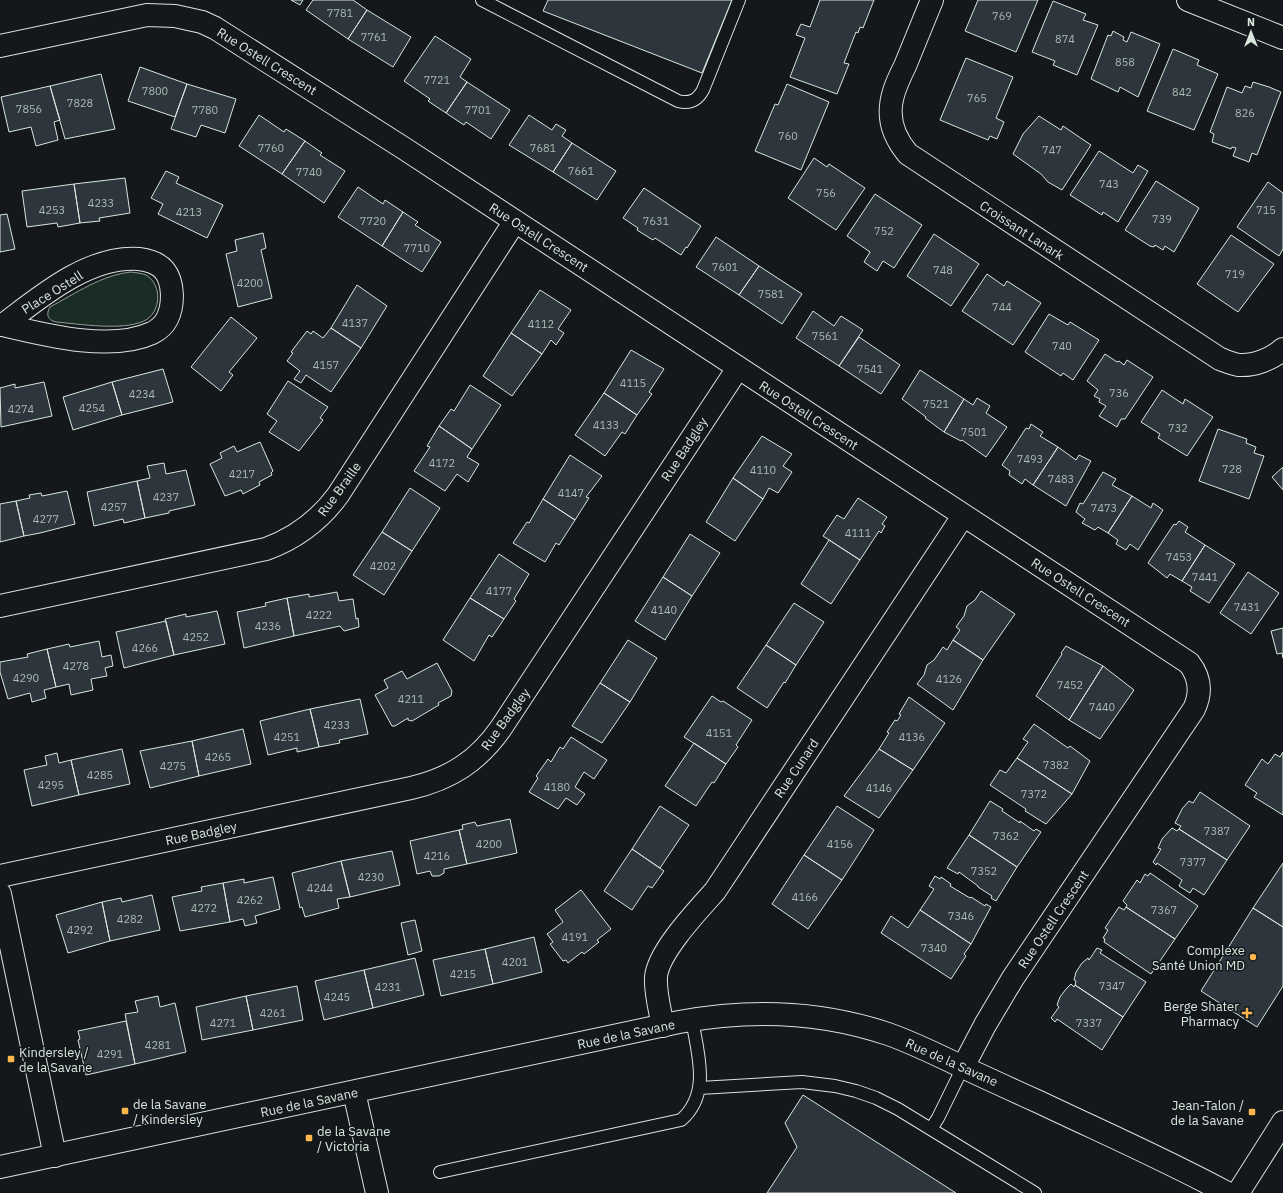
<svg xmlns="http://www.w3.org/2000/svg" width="1283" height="1193" font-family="'IBM Plex Sans',sans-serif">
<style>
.green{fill:#1a2d24;stroke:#939e99}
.building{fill:#2c363c;stroke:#d8e6dc}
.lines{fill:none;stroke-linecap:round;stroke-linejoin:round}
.lane-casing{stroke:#d8e6dc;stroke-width:14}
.street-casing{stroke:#d8e6dc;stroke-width:24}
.secondary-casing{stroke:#d8e6dc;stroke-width:24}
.lane{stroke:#14181c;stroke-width:12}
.street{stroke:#14181c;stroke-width:22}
.secondary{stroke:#14181c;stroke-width:22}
.poi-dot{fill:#ffb74d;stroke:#14181c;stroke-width:1.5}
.labels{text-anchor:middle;stroke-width:3;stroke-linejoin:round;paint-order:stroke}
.number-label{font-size:11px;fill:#adbab4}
.street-label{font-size:13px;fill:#d8e6dc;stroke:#14181c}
.poi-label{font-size:13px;fill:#d8e6dc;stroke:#14181c;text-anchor:end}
</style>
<rect width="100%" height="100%" fill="#14181c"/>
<!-- green -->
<path class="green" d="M 131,272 C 136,273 142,273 146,275 C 163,285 161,313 144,321 C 122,331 80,324 56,322 C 47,320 46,314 50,307 C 76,293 102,275 131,272 Z"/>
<!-- building -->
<path class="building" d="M 291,0 L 303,0 L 300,5 Z
M 313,0 L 353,0 L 367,10 L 348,39 L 306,10 Z
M 548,0 L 732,0 L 702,73 L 543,11 Z
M 820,0 L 874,0 L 863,28 L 860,27 L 858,33 L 856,32 L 844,63 L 849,64 L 837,94 L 790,77 L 805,38 L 796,35 L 801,24 L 810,27 Z
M 978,0 L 1038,0 L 1016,52 L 965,31 Z
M 1053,1 L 1086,14 L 1083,20 L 1098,25 L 1077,75 L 1053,65 L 1055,61 L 1032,52 Z
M 367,10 L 411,37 L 393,67 L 348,39 Z
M 1113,31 L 1124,37 L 1123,40 L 1127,42 L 1131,32 L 1160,44 L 1138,97 L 1120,87 L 1118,92 L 1091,79 L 1108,35 L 1111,36 Z
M 435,36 L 471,59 L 460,77 L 467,82 L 446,113 L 428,101 L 430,99 L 404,81 Z
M 1173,49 L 1199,60 L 1197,65 L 1218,74 L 1194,130 L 1147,111 Z
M 966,58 L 1013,77 L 996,118 L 1004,122 L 997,139 L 990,136 L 988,140 L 940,120 Z
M 140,67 L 187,84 L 175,117 L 128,101 Z
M 101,74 L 115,129 L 65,139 L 50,86 Z
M 467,82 L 510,110 L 491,139 L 466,122 L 464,125 L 446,113 Z
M 1253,82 L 1269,87 L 1281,92 L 1257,155 L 1252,153 L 1249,162 L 1233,156 L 1236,148 L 1232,147 L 1231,149 L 1212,142 L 1214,134 L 1210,132 L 1227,87 L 1242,93 L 1245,86 L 1251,88 Z
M 187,84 L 236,99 L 225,133 L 201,125 L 196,137 L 171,129 Z
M 787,84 L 829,102 L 801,170 L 755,151 L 775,104 L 778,105 Z
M 50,86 L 60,120 L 54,122 L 58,140 L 36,146 L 31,127 L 9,132 L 1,97 Z
M 259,115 L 284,132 L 286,129 L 305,141 L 282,174 L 239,146 Z
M 529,115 L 552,130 L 556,124 L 566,130 L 562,136 L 572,143 L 553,172 L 509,145 Z
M 1039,116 L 1061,130 L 1063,126 L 1091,145 L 1062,190 L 1048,182 L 1041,174 L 1013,154 L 1023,134 Z
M 305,141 L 322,153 L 320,155 L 345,171 L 324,203 L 282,174 Z
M 572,143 L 616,171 L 597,200 L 553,172 Z
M 1099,151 L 1133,173 L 1138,165 L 1148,171 L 1118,222 L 1103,212 L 1102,215 L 1070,195 Z
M 814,158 L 827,167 L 829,164 L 865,188 L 836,230 L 788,198 Z
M 166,171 L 179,177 L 176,183 L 223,205 L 207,238 L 158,214 L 163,204 L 151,198 Z
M 125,178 L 130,213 L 99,218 L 100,221 L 80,223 L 74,184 Z
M 1156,181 L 1199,208 L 1174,252 L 1165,246 L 1163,250 L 1155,245 L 1154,247 L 1150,246 L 1125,230 Z
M 1268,182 L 1283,193 L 1283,249 L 1279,256 L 1237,227 Z
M 74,184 L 80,223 L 58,227 L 57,223 L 27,227 L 22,191 Z
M 358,187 L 383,204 L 385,200 L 403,212 L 382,246 L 338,217 Z
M 644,188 L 701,226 L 687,248 L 686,247 L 681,255 L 655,238 L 653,240 L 637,230 L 638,228 L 623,218 Z
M 875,194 L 922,225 L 894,268 L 883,261 L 877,271 L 864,262 L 870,252 L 847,236 Z
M 403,212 L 418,222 L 415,225 L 441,242 L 422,272 L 382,246 Z
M 7,214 L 15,249 L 0,252 L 0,215 Z
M 263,233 L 266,248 L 261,250 L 272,298 L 238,307 L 226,254 L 237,251 L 235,240 Z
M 934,234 L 979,264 L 951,306 L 907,276 Z
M 1231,235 L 1274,264 L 1238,312 L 1197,284 Z
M 716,237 L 759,266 L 739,295 L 696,267 Z
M 759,266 L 802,294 L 782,324 L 739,295 Z
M 987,274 L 1004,286 L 1007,281 L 1041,303 L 1013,345 L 962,311 Z
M 357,285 L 387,306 L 361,348 L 331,328 Z
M 540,290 L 571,310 L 558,329 L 564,333 L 556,345 L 551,340 L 542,354 L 511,333 Z
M 813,311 L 834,326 L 841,316 L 863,330 L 839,366 L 796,338 Z
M 1049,314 L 1068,325 L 1070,322 L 1099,340 L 1073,380 L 1063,373 L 1061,376 L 1025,352 Z
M 231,317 L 257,338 L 229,372 L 233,375 L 221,391 L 191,367 Z
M 331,328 L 361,348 L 331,392 L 306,375 L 301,383 L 294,379 L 300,371 L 287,361 L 293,353 L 291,352 L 307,331 L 311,334 L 313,331 L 323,338 Z
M 511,333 L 542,354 L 512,396 L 483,376 Z
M 859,337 L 900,365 L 881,394 L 839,366 Z
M 631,350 L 664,369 L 649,392 L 652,394 L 637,415 L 604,393 Z
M 1105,354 L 1117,362 L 1119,361 L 1124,365 L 1127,360 L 1153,377 L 1125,419 L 1121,419 L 1117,427 L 1099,416 L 1106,406 L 1099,402 L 1100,399 L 1094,396 L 1098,390 L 1087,381 Z
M 163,369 L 173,402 L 122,415 L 112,382 Z
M 920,370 L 964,399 L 944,432 L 925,418 L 926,417 L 902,399 Z
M 288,381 L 328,407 L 320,418 L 323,420 L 299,451 L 269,432 L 277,421 L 267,414 Z
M 44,382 L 52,416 L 1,427 L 0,388 L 15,384 L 15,388 Z
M 112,382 L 122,415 L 73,430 L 63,397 Z
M 470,385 L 501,405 L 472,449 L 439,426 L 451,409 L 454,411 Z
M 1162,390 L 1183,404 L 1185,399 L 1213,417 L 1187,456 L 1158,438 L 1160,434 L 1141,422 Z
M 604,393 L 637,415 L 625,434 L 622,432 L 605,456 L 575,435 Z
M 977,398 L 990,406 L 986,413 L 1007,427 L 986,457 L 962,440 L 961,441 L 944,432 L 964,399 L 973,405 Z
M 1031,424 L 1043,432 L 1040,436 L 1058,447 L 1033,485 L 1025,479 L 1022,484 L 1009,475 L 1010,471 L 1002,465 L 1026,428 L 1029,429 Z
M 439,426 L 472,449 L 467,457 L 479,464 L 468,482 L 457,474 L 445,491 L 414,471 L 430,447 L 427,446 Z
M 1218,429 L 1247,439 L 1246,443 L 1256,447 L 1254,453 L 1264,456 L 1249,499 L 1199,481 Z
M 762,436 L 792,454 L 783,466 L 792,472 L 778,493 L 769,488 L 763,499 L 733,478 Z
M 260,442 L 273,471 L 271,473 L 272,475 L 259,482 L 260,485 L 243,494 L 241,490 L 225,496 L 210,464 L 222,458 L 220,453 L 234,446 L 237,452 Z
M 1058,447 L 1076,460 L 1079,455 L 1091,461 L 1066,506 L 1033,485 Z
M 570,455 L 602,476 L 586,497 L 589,498 L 575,520 L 543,499 Z
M 164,463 L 166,474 L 186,470 L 195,505 L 169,511 L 169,513 L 145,518 L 137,481 L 150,478 L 147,466 Z
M 1283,467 L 1283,490 L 1272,477 Z
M 1103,472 L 1116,479 L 1112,485 L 1132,496 L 1108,533 L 1098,527 L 1095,530 L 1082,523 L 1085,519 L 1076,512 L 1080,503 L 1083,504 Z
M 733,478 L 763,499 L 735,541 L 706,522 Z
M 137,481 L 145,518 L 124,523 L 123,519 L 94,526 L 87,492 Z
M 410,488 L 440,508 L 412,551 L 382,532 Z
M 67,491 L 75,524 L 40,533 L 24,536 L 16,501 L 30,498 L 29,495 L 41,493 L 42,496 Z
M 1132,496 L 1151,508 L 1153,503 L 1163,510 L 1138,550 L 1130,544 L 1126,550 L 1116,544 L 1118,540 L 1108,533 Z
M 858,498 L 887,517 L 882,524 L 885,526 L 881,533 L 879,531 L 860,560 L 823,536 L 837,515 L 844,519 Z
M 543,499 L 575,520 L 559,545 L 556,543 L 545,562 L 513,543 L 527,522 L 529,523 Z
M 16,501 L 24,536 L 0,542 L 0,504 Z
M 1179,521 L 1188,527 L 1185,532 L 1205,545 L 1182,581 L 1170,574 L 1167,578 L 1148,563 L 1174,524 L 1176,525 Z
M 382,532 L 412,551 L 384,595 L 353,575 Z
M 690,534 L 720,553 L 692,596 L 663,577 Z
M 829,540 L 860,560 L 831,604 L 801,584 Z
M 1205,545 L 1235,564 L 1209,603 L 1190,591 L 1192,587 L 1182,581 Z
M 499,554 L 529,574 L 514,599 L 516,601 L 504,619 L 470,598 Z
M 1248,572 L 1279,593 L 1251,634 L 1220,613 Z
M 663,577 L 692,596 L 665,640 L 635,621 Z
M 981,591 L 1015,614 L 983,660 L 953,640 L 960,630 L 956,627 L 964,616 L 967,606 L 975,600 Z
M 337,592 L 339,601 L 353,599 L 356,619 L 358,618 L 359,627 L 344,631 L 340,626 L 294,636 L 287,598 L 309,594 L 309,597 Z
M 287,598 L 294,636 L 244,648 L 237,612 L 266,606 L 265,603 Z
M 470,598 L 504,619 L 492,637 L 489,635 L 474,661 L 443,640 Z
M 794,603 L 824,622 L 796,665 L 766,645 Z
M 217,611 L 225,644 L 174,655 L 165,619 L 186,614 L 186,617 Z
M 166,621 L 174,655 L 124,668 L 116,632 Z
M 1283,628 L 1283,658 L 1282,653 L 1277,654 L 1271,631 Z
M 628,640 L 657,658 L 630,702 L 600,683 Z
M 953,640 L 983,660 L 953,710 L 917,684 L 924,675 L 927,665 L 934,660 L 943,647 L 947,650 Z
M 99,641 L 102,657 L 111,655 L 113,666 L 105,668 L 107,676 L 91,679 L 93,690 L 71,695 L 69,684 L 56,687 L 47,649 L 69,644 L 70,647 Z
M 766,645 L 796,665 L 785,683 L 784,682 L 767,708 L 737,688 Z
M 1066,646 L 1103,666 L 1069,720 L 1036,696 L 1062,654 L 1061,653 Z
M 47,649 L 56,687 L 44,690 L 46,698 L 32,702 L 30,693 L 8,699 L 0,672 L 0,662 L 28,657 L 27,654 Z
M 437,663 L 452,691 L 451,696 L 438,703 L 439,705 L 412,721 L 408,720 L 408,718 L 395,726 L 392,726 L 375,695 L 388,688 L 384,680 L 402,671 L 407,679 Z
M 1103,666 L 1134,690 L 1100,739 L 1069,720 Z
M 600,683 L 630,702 L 602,743 L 572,726 Z
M 712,696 L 721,702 L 723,701 L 752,720 L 736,745 L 738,747 L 726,764 L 684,737 Z
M 909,697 L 945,723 L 913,770 L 879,749 L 889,733 L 887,732 L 895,720 L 897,721 L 901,715 L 899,714 Z
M 360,699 L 368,734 L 339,740 L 340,743 L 319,747 L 310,709 Z
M 310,709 L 319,747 L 297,752 L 297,748 L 268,755 L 260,721 Z
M 1034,724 L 1068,748 L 1070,746 L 1090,761 L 1072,794 L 1017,758 L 1028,742 L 1023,739 Z
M 243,729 L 251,764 L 199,776 L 192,741 Z
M 571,737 L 607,760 L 594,779 L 584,772 L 575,787 L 585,794 L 577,805 L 566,798 L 558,809 L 529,792 L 538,778 L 536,776 L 548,759 L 551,762 L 560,747 L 563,749 Z
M 192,741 L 199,776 L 150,788 L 140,751 Z
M 694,743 L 726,764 L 714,783 L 712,782 L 696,806 L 665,786 Z
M 122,749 L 130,784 L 79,795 L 71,760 Z
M 879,749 L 913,770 L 879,818 L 844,796 Z
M 1283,752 L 1283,815 L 1254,797 L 1257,793 L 1245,785 L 1262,759 L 1268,764 L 1275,754 L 1280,757 Z
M 57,753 L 59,763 L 71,760 L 79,795 L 32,806 L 24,770 L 47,765 L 45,756 Z
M 1017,758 L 1072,794 L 1046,824 L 1025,811 L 1026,809 L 990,785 L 1000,770 L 1006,773 Z
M 1200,792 L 1250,826 L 1227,860 L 1179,829 L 1181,826 L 1175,823 L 1182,809 L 1189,801 L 1193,803 Z
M 990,801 L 1003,809 L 1002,811 L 1020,823 L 1020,821 L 1034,831 L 1036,829 L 1041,832 L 1017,867 L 969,835 Z
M 660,806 L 689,825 L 660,868 L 632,849 Z
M 837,806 L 874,830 L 842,880 L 804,855 Z
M 510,819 L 517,853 L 467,864 L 459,830 L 463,829 L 462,825 L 475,822 L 477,826 Z
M 1172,828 L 1177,831 L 1179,829 L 1227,860 L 1204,895 L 1193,888 L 1190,893 L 1179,886 L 1182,880 L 1157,863 L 1156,865 L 1153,862 L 1161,849 L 1158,848 L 1162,839 Z
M 459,830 L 467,864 L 444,869 L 444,873 L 439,876 L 432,876 L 430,871 L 417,874 L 410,841 Z
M 969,835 L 1017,867 L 996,901 L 991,898 L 992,896 L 978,887 L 978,886 L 959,872 L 958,874 L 947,868 Z
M 632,849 L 664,871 L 652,888 L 648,886 L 632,910 L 604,891 Z
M 392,851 L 400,885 L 350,897 L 341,861 Z
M 804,855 L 842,880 L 808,929 L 772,904 Z
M 341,861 L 350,897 L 337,899 L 339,908 L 305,917 L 302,907 L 300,908 L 292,873 Z
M 1283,863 L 1283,927 L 1253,908 Z
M 1150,873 L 1198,906 L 1175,939 L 1126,907 L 1127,905 L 1123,901 L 1137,880 L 1140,883 L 1145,874 L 1148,876 Z
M 935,876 L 940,879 L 941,877 L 951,884 L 950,886 L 970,898 L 971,897 L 985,906 L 986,904 L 991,907 L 971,944 L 920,910 L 934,889 L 929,886 Z
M 273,877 L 280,909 L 255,916 L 257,923 L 245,926 L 243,919 L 230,922 L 223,883 L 244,879 L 244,883 Z
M 223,883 L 230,922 L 180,931 L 172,897 L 202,891 L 201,887 Z
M 581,890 L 611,929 L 597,940 L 599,942 L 584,954 L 582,952 L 568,963 L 566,960 L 563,961 L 550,944 L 553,942 L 547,934 L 563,922 L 555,910 Z
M 152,895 L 160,930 L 110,941 L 102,902 L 121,898 L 122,902 Z
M 102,902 L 110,941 L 68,953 L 56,915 Z
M 1119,907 L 1124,910 L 1126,907 L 1175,939 L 1151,974 L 1104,942 L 1105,939 L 1103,938 L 1108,930 L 1105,928 Z
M 1253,908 L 1283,927 L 1283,986 L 1257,1027 L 1201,991 Z
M 920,910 L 971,944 L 964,954 L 966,956 L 951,979 L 881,933 L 891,916 L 908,928 Z
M 415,920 L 422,951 L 408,955 L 401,923 Z
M 534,937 L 542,972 L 493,984 L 485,949 Z
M 1097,948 L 1102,950 L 1100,953 L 1146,982 L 1123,1017 L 1075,985 L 1076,981 L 1074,980 L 1076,972 L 1082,963 L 1088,958 L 1089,960 Z
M 485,949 L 493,984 L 441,996 L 433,960 Z
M 415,958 L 424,995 L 373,1008 L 364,970 Z
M 364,970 L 373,1008 L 324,1020 L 315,981 Z
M 1071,984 L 1074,987 L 1075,985 L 1123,1017 L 1102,1050 L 1057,1019 L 1055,1022 L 1051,1018 L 1059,1007 L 1057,1005 L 1060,997 L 1066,989 Z
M 297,986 L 303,1020 L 253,1030 L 246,996 Z
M 158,996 L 160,1007 L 175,1003 L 186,1052 L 135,1064 L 125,1014 L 138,1012 L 135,1001 Z
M 246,996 L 253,1030 L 202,1040 L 196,1007 Z
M 126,1021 L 135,1064 L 86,1075 L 78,1040 L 80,1039 L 78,1031 Z
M 803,1095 L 956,1193 L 767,1193 L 797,1147 L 785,1123 Z"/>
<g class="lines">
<!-- lane casing -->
<g class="lane-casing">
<path id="lane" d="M 482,0 L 678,101 C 689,104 697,101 703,90 L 739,0
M 700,1088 L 802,1082 L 835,1086 L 856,1091 L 876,1098 L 898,1109 L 1035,1193
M 931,1129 L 938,1118 L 963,1067
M 440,1172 L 681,1120 C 711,1094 698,1054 692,1020"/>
</g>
<!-- street casing -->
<g class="street-casing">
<path id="street" d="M 932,0 C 923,22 914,44 905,66 C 899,78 892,92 891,106 C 889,124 897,141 908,154 L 1220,359 C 1226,361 1232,364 1239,365 C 1254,366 1272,359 1283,349
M 0,46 L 147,15 L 175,16 L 202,22 L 215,28 L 405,149 L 1189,663 C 1200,677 1202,692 1194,709 L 1013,978 L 985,1025 L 963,1067
M 0,325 L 3,325 C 45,335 111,352 152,333 C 158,330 164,325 167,319 C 174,305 174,282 164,270 C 158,263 147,260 139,259 C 89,255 40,297 3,325
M 0,606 L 266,549 C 296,538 319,521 338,495 L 515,221
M 0,876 L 411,788 C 450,779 478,761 501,728 L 738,368
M 0,894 L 55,1156
M 663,1026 C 660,1010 655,993 656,977 C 658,952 698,910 715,891 L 963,516"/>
</g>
<!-- secondary casing -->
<g class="secondary-casing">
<path id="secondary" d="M 1188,0 L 1283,38
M 354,1092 L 377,1193
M 0,1167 L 679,1022 C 749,1009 820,1011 888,1034 C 908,1041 927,1050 946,1059 C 977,1074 1008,1088 1039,1102 C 1102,1132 1166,1160 1227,1193
M 1238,1193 L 1283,1122"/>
</g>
<!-- lane -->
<use href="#lane" class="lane"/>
<!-- street -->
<use href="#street" class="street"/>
<!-- secondary -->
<use href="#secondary" class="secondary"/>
</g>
<!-- markers -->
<g class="poi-dot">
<circle cx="1253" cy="957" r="4"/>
<path d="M1245 1007h4v4h4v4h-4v4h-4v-4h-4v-4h4z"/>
<rect x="7" y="1055" width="8" height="8" rx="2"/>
<rect x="121" y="1107" width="8" height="8" rx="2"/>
<rect x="1248" y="1108" width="8" height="8" rx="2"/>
<rect x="305" y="1134" width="8" height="8" rx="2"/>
</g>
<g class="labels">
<!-- number labels -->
<g class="number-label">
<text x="340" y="17">7781</text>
<text x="1002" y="20">769</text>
<text x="374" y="41">7761</text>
<text x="1065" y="43">874</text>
<text x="1125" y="66">858</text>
<text x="437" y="84">7721</text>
<text x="155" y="95">7800</text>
<text x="1182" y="96">842</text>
<text x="977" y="102">765</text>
<text x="80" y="107">7828</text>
<text x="29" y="113">7856</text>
<text x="205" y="114">7780</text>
<text x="478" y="114">7701</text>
<text x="1245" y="117">826</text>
<text x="788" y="140">760</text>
<text x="271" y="152">7760</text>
<text x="543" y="152">7681</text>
<text x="1052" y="154">747</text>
<text x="581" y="175">7661</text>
<text x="309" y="176">7740</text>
<text x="1109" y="188">743</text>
<text x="826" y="197">756</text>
<text x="101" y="207">4233</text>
<text x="52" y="214">4253</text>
<text x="1266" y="214">715</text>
<text x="189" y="216">4213</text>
<text x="1162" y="223">739</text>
<text x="373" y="225">7720</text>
<text x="656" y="225">7631</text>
<text x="884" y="235">752</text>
<text x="417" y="252">7710</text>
<text x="725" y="271">7601</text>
<text x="943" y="274">748</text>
<text x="1235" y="278">719</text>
<text x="250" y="287">4200</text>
<text x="771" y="298">7581</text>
<text x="1002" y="311">744</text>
<text x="355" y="327">4137</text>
<text x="541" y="328">4112</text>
<text x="825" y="340">7561</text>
<text x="1062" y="350">740</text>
<text x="326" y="369">4157</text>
<text x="870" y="373">7541</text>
<text x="633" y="387">4115</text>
<text x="1119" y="397">736</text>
<text x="142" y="398">4234</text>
<text x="936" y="408">7521</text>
<text x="92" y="412">4254</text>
<text x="21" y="413">4274</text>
<text x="606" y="429">4133</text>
<text x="1178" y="432">732</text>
<text x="974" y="436">7501</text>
<text x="1030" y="463">7493</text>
<text x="442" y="467">4172</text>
<text x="1232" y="473">728</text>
<text x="763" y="474">4110</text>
<text x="242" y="478">4217</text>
<text x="1061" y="483">7483</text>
<text x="571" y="497">4147</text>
<text x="166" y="501">4237</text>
<text x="114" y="511">4257</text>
<text x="1104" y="512">7473</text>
<text x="46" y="523">4277</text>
<text x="858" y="537">4111</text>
<text x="1179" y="561">7453</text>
<text x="383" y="570">4202</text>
<text x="1205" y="581">7441</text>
<text x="499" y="595">4177</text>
<text x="1247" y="611">7431</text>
<text x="664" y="614">4140</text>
<text x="319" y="619">4222</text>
<text x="268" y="630">4236</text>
<text x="196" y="641">4252</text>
<text x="145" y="652">4266</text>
<text x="76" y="670">4278</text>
<text x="26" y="682">4290</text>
<text x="949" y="683">4126</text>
<text x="1070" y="689">7452</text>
<text x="411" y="703">4211</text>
<text x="1102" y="711">7440</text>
<text x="337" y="729">4233</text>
<text x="719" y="737">4151</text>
<text x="287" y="741">4251</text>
<text x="912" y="741">4136</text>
<text x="218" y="761">4265</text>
<text x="1056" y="769">7382</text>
<text x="173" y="770">4275</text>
<text x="100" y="779">4285</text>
<text x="51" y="789">4295</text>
<text x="557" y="791">4180</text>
<text x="879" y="792">4146</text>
<text x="1034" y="798">7372</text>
<text x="1217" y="835">7387</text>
<text x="1006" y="840">7362</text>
<text x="489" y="848">4200</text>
<text x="840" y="848">4156</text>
<text x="437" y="860">4216</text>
<text x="1193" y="866">7377</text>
<text x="984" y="875">7352</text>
<text x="371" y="881">4230</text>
<text x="320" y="892">4244</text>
<text x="805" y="901">4166</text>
<text x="250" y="904">4262</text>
<text x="204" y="912">4272</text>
<text x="1164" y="914">7367</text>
<text x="961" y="920">7346</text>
<text x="130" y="923">4282</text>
<text x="80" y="934">4292</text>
<text x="575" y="941">4191</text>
<text x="934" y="952">7340</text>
<text x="515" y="966">4201</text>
<text x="463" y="978">4215</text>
<text x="1112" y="990">7347</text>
<text x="388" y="991">4231</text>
<text x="337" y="1001">4245</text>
<text x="273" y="1017">4261</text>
<text x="223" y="1027">4271</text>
<text x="1089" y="1027">7337</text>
<text x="158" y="1049">4281</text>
<text x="110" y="1058">4291</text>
</g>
<!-- street labels -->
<g class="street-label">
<text transform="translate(267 61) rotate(32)" y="5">Rue Ostell Crescent</text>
<text transform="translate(1022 230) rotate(33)" y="5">Croissant Lanark</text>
<text transform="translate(539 237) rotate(33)" y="5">Rue Ostell Crescent</text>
<text transform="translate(52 292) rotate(-32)" y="5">Place Ostell</text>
<text transform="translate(809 415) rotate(33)" y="5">Rue Ostell Crescent</text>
<text transform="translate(684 449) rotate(-57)" y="5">Rue Badgley</text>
<text transform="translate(339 489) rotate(-54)" y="5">Rue Braille</text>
<text transform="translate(1081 592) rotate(33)" y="5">Rue Ostell Crescent</text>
<text transform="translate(505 719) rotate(-54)" y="5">Rue Badgley</text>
<text transform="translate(796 768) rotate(-56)" y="5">Rue Cunard</text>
<text transform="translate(201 833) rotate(-12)" y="5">Rue Badgley</text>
<text transform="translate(1053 919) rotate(-56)" y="5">Rue Ostell Crescent</text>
<text transform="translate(626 1034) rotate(-12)" y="5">Rue de la Savane</text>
<text transform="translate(952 1062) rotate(24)" y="5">Rue de la Savane</text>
<text transform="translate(309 1102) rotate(-12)" y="5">Rue de la Savane</text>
</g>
<!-- poi labels -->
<g class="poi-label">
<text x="1245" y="955">Complexe<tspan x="1245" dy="15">Santé Union MD</tspan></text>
<text x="1239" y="1011">Berge Shater<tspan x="1239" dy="15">Pharmacy</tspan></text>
<text x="19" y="1057" text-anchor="start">Kindersley /<tspan x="19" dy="15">de la Savane</tspan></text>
<text x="133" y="1109" text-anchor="start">de la Savane<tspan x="133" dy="15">/ Kindersley</tspan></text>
<text x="1244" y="1110">Jean-Talon /<tspan x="1244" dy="15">de la Savane</tspan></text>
<text x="317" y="1136" text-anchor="start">de la Savane<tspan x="317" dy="15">/ Victoria</tspan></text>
</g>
</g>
<!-- north arrow -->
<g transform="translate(1251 32)" stroke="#14181c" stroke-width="3" paint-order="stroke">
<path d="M0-3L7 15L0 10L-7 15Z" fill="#d8e6dc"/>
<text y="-6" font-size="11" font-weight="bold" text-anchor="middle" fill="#d8e6dc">N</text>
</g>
</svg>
